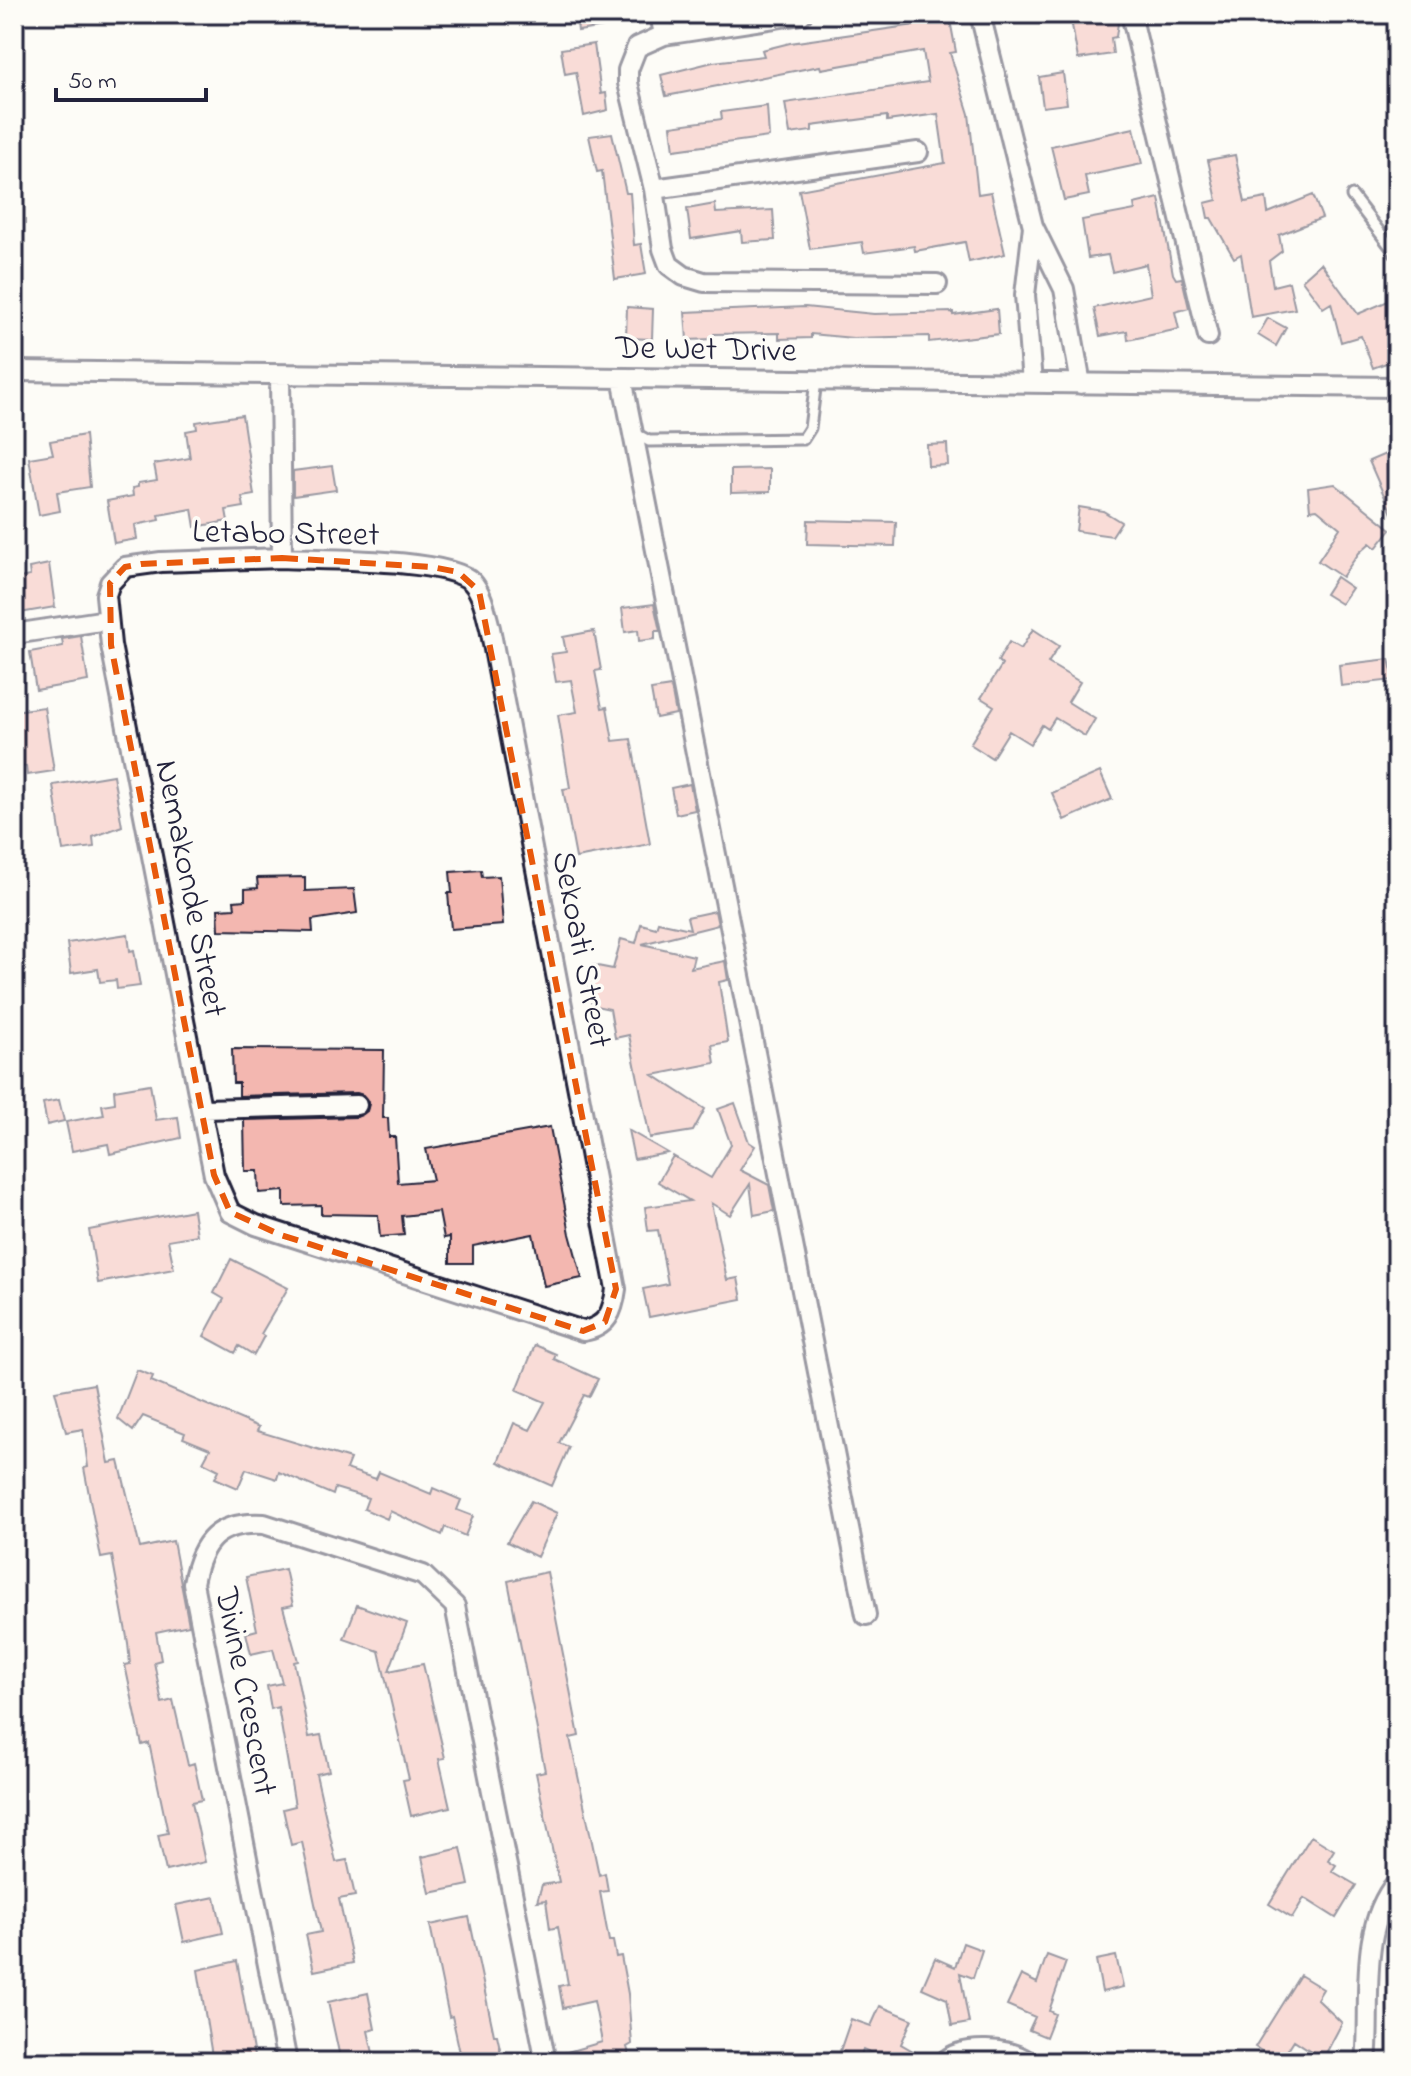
<svg xmlns="http://www.w3.org/2000/svg" width="1411" height="2076" font-family="'Indie Flower',sans-serif">
<style>
.building{fill:#f3b7b0;stroke:#22223b;stroke-width:2}
.lines{fill:none;stroke-linecap:round;stroke-linejoin:round}
.service-casing{stroke:#22223b;stroke-width:15}
.minor-casing{stroke:#22223b;stroke-width:24}
.service{stroke:#fdfcf7;stroke-width:9}
.minor{stroke:#fdfcf7;stroke-width:18}
.marked{fill:none;stroke:#e8590c;stroke-width:6;stroke-dasharray:16 10;stroke-linejoin:round}
.labels{text-anchor:middle;stroke-width:7;stroke-linejoin:round;paint-order:stroke}
.street-label{font-size:34px;fill:#22223b;stroke:#fdfcf7}
</style>
<rect width="100%" height="100%" fill="#fdfcf7"/>
<filter id="ink" filterUnits="userSpaceOnUse"><feTurbulence type="fractalNoise" baseFrequency=".0125" numOctaves="2"/><feDisplacementMap in="SourceGraphic" scale="16" xChannelSelector="R" yChannelSelector="G"/><feConvolveMatrix kernelMatrix="1 2 1 2 8 2 1 2 1" color-interpolation-filters="sRGB"/></filter>
<g filter="url(#ink)">
<!-- building -->
<path class="building" d="M 576,14 L 628,14 L 629,23 L 578,31 Z
M 1070,14 L 1114,14 L 1118,23 L 1116,37 L 1111,38 L 1113,54 L 1078,59 Z
M 950,20 L 956,52 L 950,53 L 969,114 L 978,194 L 991,192 L 1005,254 L 969,262 L 965,242 L 915,251 L 914,246 L 864,253 L 862,242 L 810,249 L 799,190 L 945,163 L 938,114 L 887,121 L 887,116 L 812,126 L 812,131 L 790,134 L 785,103 L 928,82 L 923,51 L 821,69 L 820,66 L 666,96 L 661,75 L 713,62 L 764,56 L 762,50 L 790,43 Z
M 594,44 L 601,94 L 606,93 L 608,110 L 584,116 L 576,72 L 565,74 L 561,49 Z
M 1063,73 L 1067,104 L 1043,107 L 1039,77 Z
M 767,106 L 769,137 L 674,150 L 671,126 L 722,119 L 721,112 Z
M 1134,128 L 1142,164 L 1085,176 L 1089,195 L 1064,200 L 1051,146 Z
M 612,133 L 626,193 L 630,193 L 634,245 L 641,244 L 646,274 L 615,279 L 602,171 L 597,172 L 589,136 Z
M 1235,155 L 1245,202 L 1266,198 L 1268,213 L 1313,195 L 1322,218 L 1279,235 L 1282,251 L 1269,261 L 1273,286 L 1289,282 L 1295,309 L 1251,317 L 1241,254 L 1234,258 L 1211,218 L 1208,218 L 1205,203 L 1217,200 L 1208,160 Z
M 1159,198 L 1173,274 L 1176,279 L 1182,278 L 1189,308 L 1175,312 L 1179,329 L 1128,340 L 1127,331 L 1100,336 L 1094,308 L 1151,295 L 1146,264 L 1112,272 L 1108,255 L 1088,258 L 1082,220 L 1135,210 L 1134,204 Z
M 715,204 L 716,213 L 773,210 L 775,240 L 742,242 L 741,231 L 691,239 L 687,209 Z
M 1321,263 L 1358,314 L 1388,301 L 1397,324 L 1397,359 L 1373,368 L 1361,336 L 1341,342 L 1331,303 L 1323,308 L 1302,280 Z
M 627,307 L 653,309 L 652,339 L 626,338 Z
M 805,307 L 874,314 L 953,312 L 953,315 L 997,309 L 999,334 L 929,342 L 929,336 L 853,338 L 811,334 L 811,338 L 779,339 L 779,333 L 714,334 L 714,339 L 687,340 L 685,312 Z
M 1268,318 L 1286,328 L 1276,346 L 1258,335 Z
M 242,415 L 254,495 L 242,497 L 244,507 L 226,510 L 228,521 L 195,527 L 192,509 L 159,515 L 160,520 L 135,525 L 137,539 L 114,543 L 107,501 L 133,496 L 132,488 L 138,487 L 138,483 L 157,480 L 154,464 L 190,458 L 186,431 L 197,429 L 196,422 Z
M 85,435 L 90,487 L 57,492 L 60,511 L 39,515 L 29,458 L 53,454 L 50,441 Z
M 947,444 L 948,465 L 928,466 L 927,445 Z
M 1397,449 L 1397,525 L 1369,461 Z
M 332,466 L 336,490 L 293,496 L 293,471 Z
M 770,469 L 770,492 L 731,493 L 731,470 Z
M 1335,484 L 1391,529 L 1376,548 L 1370,543 L 1359,553 L 1342,577 L 1318,561 L 1340,528 L 1317,509 L 1310,510 L 1308,488 Z
M 1079,507 L 1103,511 L 1121,522 L 1112,536 L 1076,531 Z
M 808,520 L 896,522 L 895,546 L 807,544 Z
M 49,564 L 55,607 L 14,614 L 14,579 L 30,576 L 29,568 Z
M 1336,577 L 1352,588 L 1341,604 L 1325,594 Z
M 654,604 L 660,631 L 655,631 L 655,639 L 639,641 L 638,630 L 625,632 L 622,608 Z
M 1033,629 L 1059,646 L 1048,663 L 1080,682 L 1068,702 L 1095,719 L 1085,736 L 1055,718 L 1048,729 L 1042,725 L 1030,744 L 1009,731 L 992,758 L 970,744 L 994,706 L 981,698 L 1002,665 L 998,661 L 1009,642 L 1021,649 Z
M 594,631 L 601,670 L 595,671 L 602,708 L 607,707 L 613,741 L 631,739 L 650,844 L 576,858 L 563,789 L 570,788 L 558,715 L 577,712 L 571,680 L 556,682 L 551,654 L 566,652 L 563,637 Z
M 81,636 L 88,681 L 36,690 L 30,652 L 63,646 L 62,639 Z
M 1389,659 L 1394,680 L 1341,686 L 1339,665 Z
M 671,687 L 676,714 L 656,718 L 651,690 Z
M 44,707 L 54,771 L 27,775 L 26,766 L 14,768 L 14,711 Z
M 1100,772 L 1112,799 L 1064,820 L 1052,793 Z
M 113,775 L 122,826 L 93,837 L 94,847 L 63,851 L 53,785 Z
M 690,784 L 695,810 L 676,814 L 671,788 Z
M 481,870 L 482,877 L 499,876 L 503,925 L 451,929 L 448,893 L 452,893 L 450,872 Z
M 305,877 L 305,891 L 354,889 L 357,913 L 312,920 L 313,932 L 219,930 L 218,909 L 235,908 L 234,901 L 245,900 L 245,889 L 258,888 L 257,878 Z
M 715,911 L 718,925 L 642,944 L 694,956 L 691,968 L 725,961 L 728,980 L 719,982 L 728,1042 L 712,1045 L 715,1063 L 653,1075 L 705,1109 L 693,1131 L 650,1138 L 629,1035 L 615,1038 L 610,1009 L 591,1005 L 594,992 L 587,991 L 592,965 L 613,969 L 621,939 L 636,943 L 641,924 L 656,928 L 658,922 L 690,929 L 687,917 Z
M 128,934 L 130,951 L 134,950 L 140,986 L 117,989 L 116,980 L 100,982 L 98,969 L 71,973 L 67,943 Z
M 232,1049 L 384,1050 L 383,1118 L 388,1118 L 389,1137 L 395,1137 L 398,1183 L 433,1180 L 426,1149 L 550,1127 L 570,1234 L 582,1278 L 544,1286 L 533,1234 L 473,1246 L 473,1263 L 450,1263 L 450,1237 L 444,1238 L 439,1212 L 402,1216 L 404,1235 L 380,1237 L 378,1215 L 321,1214 L 321,1205 L 284,1206 L 284,1191 L 259,1193 L 258,1171 L 245,1171 L 244,1120 L 357,1117 L 367,1111 L 369,1104 L 363,1095 L 357,1093 L 239,1096 L 239,1083 L 233,1083 Z
M 150,1084 L 156,1120 L 178,1117 L 181,1138 L 110,1154 L 108,1144 L 72,1151 L 66,1122 L 104,1115 L 102,1105 L 115,1103 L 114,1090 Z
M 59,1100 L 64,1121 L 47,1125 L 43,1103 Z
M 735,1103 L 749,1142 L 755,1146 L 740,1170 L 769,1185 L 774,1211 L 754,1215 L 750,1184 L 730,1215 L 711,1203 L 727,1280 L 738,1278 L 742,1299 L 649,1317 L 643,1289 L 668,1284 L 658,1230 L 648,1231 L 645,1207 L 690,1201 L 658,1182 L 673,1156 L 711,1178 L 731,1145 L 718,1109 Z
M 628,1130 L 668,1153 L 634,1159 Z
M 193,1210 L 197,1235 L 168,1240 L 174,1269 L 98,1283 L 89,1230 Z
M 231,1259 L 288,1288 L 261,1334 L 264,1336 L 254,1355 L 239,1346 L 235,1353 L 204,1336 L 224,1299 L 214,1293 Z
M 535,1345 L 556,1354 L 554,1359 L 598,1379 L 589,1397 L 584,1395 L 559,1443 L 569,1447 L 552,1486 L 498,1462 L 514,1423 L 530,1430 L 545,1402 L 517,1390 Z
M 137,1370 L 153,1376 L 151,1381 L 259,1427 L 257,1431 L 350,1459 L 346,1469 L 376,1479 L 379,1472 L 431,1494 L 433,1488 L 461,1500 L 457,1510 L 473,1516 L 465,1536 L 445,1527 L 442,1535 L 390,1511 L 387,1519 L 364,1509 L 368,1498 L 335,1488 L 333,1495 L 279,1472 L 277,1479 L 246,1469 L 238,1488 L 215,1478 L 219,1470 L 203,1462 L 210,1449 L 183,1438 L 185,1433 L 143,1416 L 133,1431 L 118,1419 Z
M 94,1384 L 109,1463 L 119,1461 L 140,1548 L 173,1541 L 189,1625 L 156,1632 L 161,1660 L 154,1662 L 162,1703 L 173,1700 L 188,1765 L 194,1763 L 202,1800 L 192,1802 L 205,1862 L 166,1871 L 158,1835 L 168,1833 L 149,1743 L 142,1745 L 125,1665 L 130,1664 L 128,1643 L 112,1556 L 101,1558 L 84,1468 L 88,1467 L 83,1429 L 66,1432 L 55,1391 Z
M 531,1501 L 557,1513 L 537,1557 L 507,1542 Z
M 285,1569 L 293,1605 L 283,1607 L 298,1661 L 294,1662 L 309,1737 L 321,1735 L 329,1771 L 316,1774 L 336,1862 L 347,1860 L 355,1896 L 339,1899 L 353,1963 L 314,1971 L 306,1935 L 321,1932 L 302,1842 L 291,1845 L 283,1809 L 295,1806 L 278,1707 L 271,1709 L 267,1686 L 282,1683 L 273,1649 L 251,1654 L 246,1633 L 257,1630 L 246,1577 Z
M 547,1572 L 579,1736 L 570,1738 L 599,1875 L 605,1873 L 608,1891 L 600,1892 L 609,1941 L 613,1941 L 616,1957 L 621,1956 L 628,1994 L 632,2044 L 627,2047 L 629,2054 L 619,2058 L 619,2062 L 558,2062 L 557,2055 L 602,2042 L 594,2001 L 563,2008 L 559,1986 L 568,1984 L 558,1927 L 550,1929 L 546,1900 L 537,1901 L 542,1885 L 559,1882 L 536,1773 L 545,1771 L 508,1581 Z
M 357,1605 L 407,1623 L 389,1671 L 423,1664 L 445,1758 L 439,1759 L 450,1807 L 411,1816 L 403,1780 L 409,1779 L 379,1651 L 344,1639 Z
M 1311,1836 L 1334,1850 L 1328,1860 L 1336,1865 L 1332,1871 L 1356,1885 L 1336,1918 L 1304,1898 L 1292,1918 L 1269,1904 Z
M 461,1848 L 469,1885 L 430,1893 L 422,1857 Z
M 215,1897 L 223,1933 L 184,1942 L 176,1905 Z
M 469,1917 L 494,2035 L 497,2035 L 503,2062 L 462,2062 L 452,2016 L 449,2017 L 430,1925 Z
M 963,1943 L 982,1950 L 973,1978 L 960,1973 L 969,2023 L 952,2026 L 947,1999 L 922,1988 L 935,1958 L 955,1967 Z
M 1047,1955 L 1066,1962 L 1049,2011 L 1055,2014 L 1046,2037 L 1029,2030 L 1035,2017 L 1007,2005 L 1021,1975 L 1037,1983 Z
M 1116,1956 L 1123,1987 L 1102,1992 L 1096,1960 Z
M 237,1961 L 255,2062 L 213,2062 L 198,1970 Z
M 1300,1975 L 1323,1989 L 1317,1999 L 1342,2023 L 1323,2059 L 1294,2040 L 1280,2062 L 1255,2047 Z
M 368,1993 L 375,2029 L 368,2031 L 375,2062 L 341,2062 L 328,2002 Z
M 880,2006 L 912,2019 L 901,2044 L 932,2062 L 893,2062 L 863,2049 L 860,2058 L 840,2051 L 851,2019 L 871,2026 Z"/>
<g class="lines">
<!-- service casing -->
<g class="service-casing">
<path id="service" d="M 1352,196 L 1397,255
M 634,433 L 649,441 L 803,439 L 810,428 L 816,381"/>
</g>
<!-- minor casing -->
<g class="minor-casing">
<path id="minor" d="M 660,14 L 664,35
M 802,14 L 664,35 L 637,47 L 628,70 L 628,83 L 654,189 L 663,249 L 669,265 L 684,276 L 704,282 L 937,284
M 980,14 L 1033,226 L 1064,289 L 1081,384
M 1131,14 L 1208,336
M 654,189 L 918,152
M 14,371 L 1397,387
M 280,375 L 282,558
M 622,378 L 866,1615
M 1032,383 L 1025,295 L 1033,226
M 282,558 C 320,560 449,558 472,582 C 483,594 486,614 490,628 L 616,1289 C 613,1312 607,1327 583,1331 L 256,1225 L 230,1212 L 214,1175 L 111,645 L 106,595 L 110,583 L 125,567 L 161,562 Z
M 14,634 L 107,620
M 203,1109 L 357,1105
M 287,2062 L 193,1583 C 201,1541 218,1521 264,1524 L 423,1575 L 455,1606 L 546,2062
M 944,2062 C 963,2044 1009,2048 1029,2062
M 1366,2062 C 1372,2005 1357,1929 1397,1882"/>
</g>
<!-- service -->
<use href="#service" class="service"/>
<!-- minor -->
<use href="#minor" class="minor"/>
</g>
</g>
<!-- marked area -->
<path d="M0 0H1411V2076H0ZM 282,558 L 432,567 L 458,572 L 479,591 L 616,1289 L 605,1322 L 583,1331 L 281,1235 L 230,1212 L 214,1175 L 111,645 L 110,583 L 125,567 L 141,564 Z" fill="#fdfcf7" fill-opacity=".55" fill-rule="evenodd"/>
<path class="marked" d="M 282,558 L 432,567 L 458,572 L 479,591 L 616,1289 L 605,1322 L 583,1331 L 281,1235 L 230,1212 L 214,1175 L 111,645 L 110,583 L 125,567 L 141,564 Z"/>
<g class="labels">
<!-- street labels -->
<g class="street-label">
<text transform="translate(706 347) rotate(1)" y="12">De Wet Drive</text>
<text transform="translate(286 531) rotate(1)" y="12">Letabo Street</text>
<text transform="translate(193 888) rotate(79)" y="12">Nemakonde Street</text>
<text transform="translate(584 949) rotate(79)" y="12">Sekoati Street</text>
<text transform="translate(248 1691) rotate(79)" y="12">Divine Crescent</text>
</g>
</g>
<!-- margin -->
<rect width="1411" height="2076" fill="none" stroke="#fdfcf7" stroke-width="48"/>
<rect x="24" y="24" width="1363" height="2028" fill="none" stroke="#22223b" stroke-width="3" filter="url(#ink)"/>
<!-- scale -->
<path d="M56 88v12h150v-12" fill="none" stroke="#22223b" stroke-width="4"/>
<text x="68" y="88" font-size="24" fill="#22223b" stroke="#fdfcf7" stroke-width="6" paint-order="stroke">50 m</text>
</svg>
